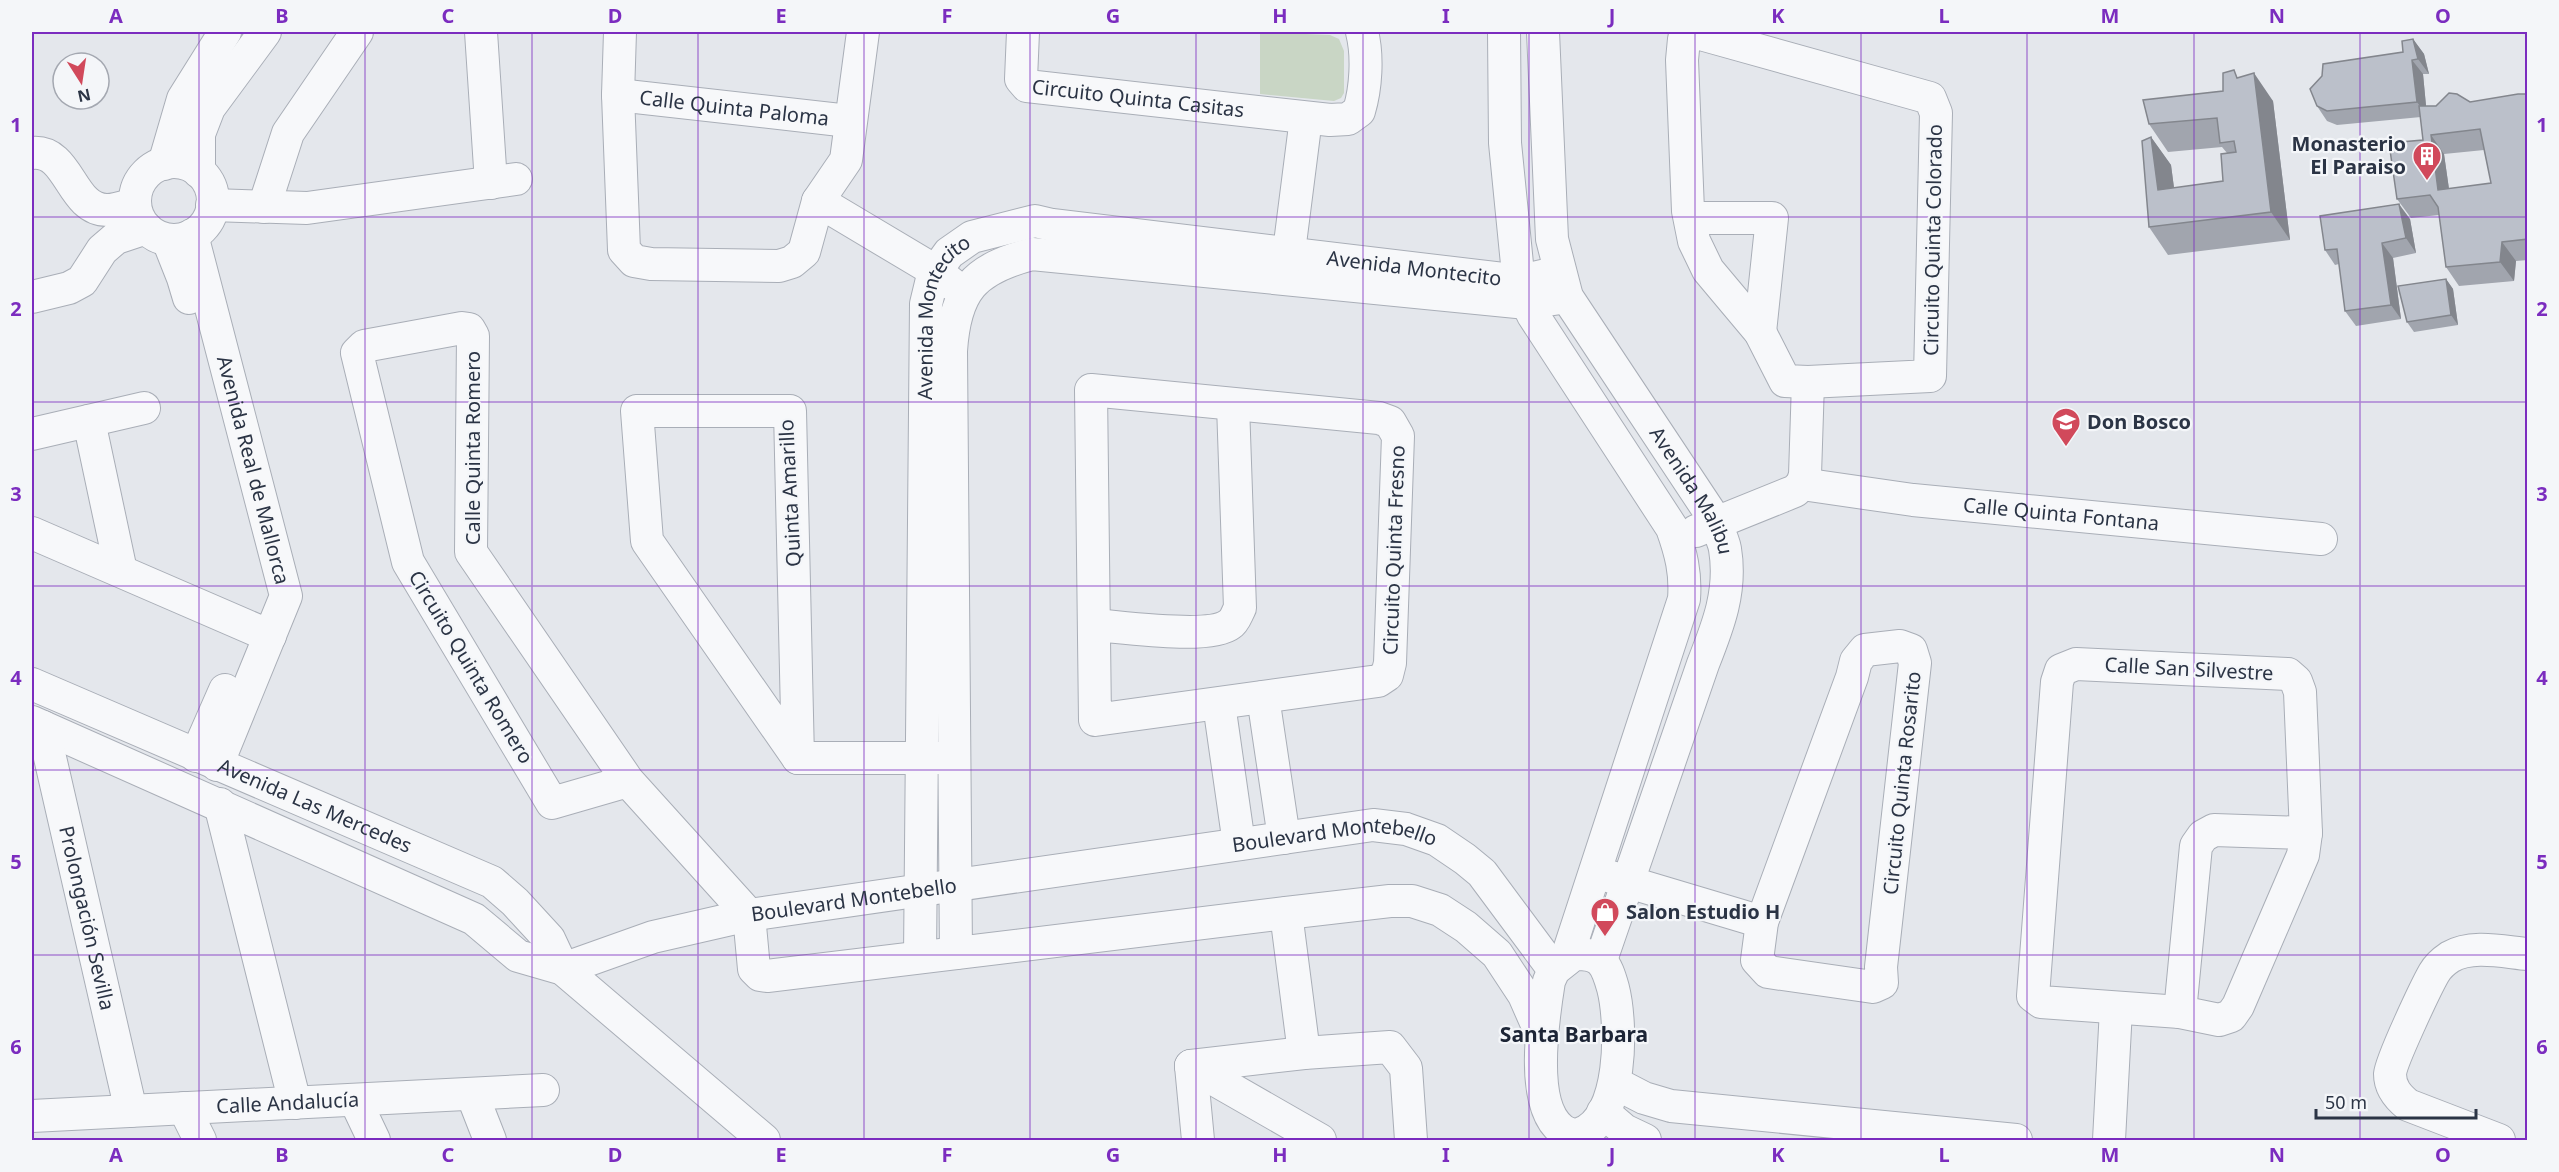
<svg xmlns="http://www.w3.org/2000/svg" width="2559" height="1172" font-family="'Noto Sans',sans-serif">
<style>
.green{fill:#c9d6c5}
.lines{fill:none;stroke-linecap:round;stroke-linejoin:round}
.minor-casing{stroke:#a9aeb7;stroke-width:34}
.minor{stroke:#f7f8fa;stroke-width:32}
.wall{fill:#a1a5ae;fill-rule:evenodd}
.shaded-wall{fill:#83868d}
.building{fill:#bbc0ca;stroke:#83868d;stroke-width:1.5;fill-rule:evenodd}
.grid{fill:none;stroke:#7b2cbf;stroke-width:1.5;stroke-opacity:0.55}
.labels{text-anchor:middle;stroke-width:4.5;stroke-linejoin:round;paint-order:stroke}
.street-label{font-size:20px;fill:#2b3445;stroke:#f4f6f9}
.poi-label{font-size:20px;font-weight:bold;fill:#2b3445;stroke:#f4f6f9;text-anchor:start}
.neighbourhood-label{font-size:21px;font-weight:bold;fill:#1d2536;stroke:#f4f6f9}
.neatline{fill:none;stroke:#7b2cbf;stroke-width:2}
.grid-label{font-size:20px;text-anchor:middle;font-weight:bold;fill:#7b2cbf}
</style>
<rect width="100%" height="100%" fill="#e4e7ec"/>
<!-- green -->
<path class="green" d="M 1260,32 L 1330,35 L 1339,39 L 1344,51 L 1344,93 L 1341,98 L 1334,101 L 1260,94 Z"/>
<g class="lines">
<!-- minor casing -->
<g class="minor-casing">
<g id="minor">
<path d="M 481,32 L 491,183"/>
<path d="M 620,32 L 618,95 L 624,250 L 634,261 L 651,264 L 779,266 L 792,262 L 804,252 L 818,201 L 846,160 L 863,32"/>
<path id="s1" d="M 1023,32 L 1021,79 L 1027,86 L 1330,120 L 1348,119 L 1359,111 C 1366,88 1368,56 1362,32"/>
<path d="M 1504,32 L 1505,143 L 1518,274 L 1522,292 L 1533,315 L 1672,528 C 1681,553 1686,573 1684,599 L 1566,960"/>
<path id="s2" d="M 1543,32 L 1552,239 L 1567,297 L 1711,514 C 1715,525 1723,537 1725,549 C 1732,591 1718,626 1703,664 L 1601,960"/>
<path d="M 1697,33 L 1930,98 L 1936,113 L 1930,376 L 1808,382 L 1785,381 L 1760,332 L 1708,270 L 1694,241 L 1688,211 L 1682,60 L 1684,39 Z"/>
<path id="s3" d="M 618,95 L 849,121"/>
<path d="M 32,153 C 70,149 70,210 107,210 C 116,210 126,206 135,204"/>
<circle cx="174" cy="201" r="39"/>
<path d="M 164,164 L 183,99 L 225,32"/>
<path d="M 199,172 L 199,134 L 209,108 L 265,32"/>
<path d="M 818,201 L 937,272 L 952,284"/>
<path d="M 212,205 L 307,208 L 516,179"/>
<path d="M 264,207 L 288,133 L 357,32"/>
<path d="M 1690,218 L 1772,218 L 1760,332"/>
<path id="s4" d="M 192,235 L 286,596 L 217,765"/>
<path d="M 168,240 L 183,278 L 189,298"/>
<path d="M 1286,275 L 1306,118"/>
<path d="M 32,297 L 69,288 L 82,281 L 102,250 L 116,238 L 146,228"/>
<path d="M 1091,390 L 1379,418 L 1390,422 L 1398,436 L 1390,663 L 1387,675 L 1378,681 L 1095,720 Z"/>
<path d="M 637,411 L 790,411 L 798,758 L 647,541 Z"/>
<path d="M 89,421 L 121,571"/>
<path d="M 32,434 L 144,408"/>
<path id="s5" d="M 1802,484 L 1913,500 L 2321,539"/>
<path d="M 1696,531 L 1795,491 L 1802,484 L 1805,475 L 1808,382"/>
<path d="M 32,533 L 270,636"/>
<path d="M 1094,625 C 1122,627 1210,640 1230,624 C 1235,621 1237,613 1240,608 L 1233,405"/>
<path d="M 1900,646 L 1911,650 L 1915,663 L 1881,967 L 1882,983 L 1873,987 L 1768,972 L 1757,960 L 1762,922 L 1852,677 L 1856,661 L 1865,650 Z"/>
<path d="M 2076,664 L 2288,674 L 2296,681 L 2300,692 L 2306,833 L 2303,855 L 2238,1006 L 2231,1016 L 2219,1020 L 2180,1012 L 2041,1002 L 2033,996 L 2057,682 L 2061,670 Z"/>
<path id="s6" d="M 32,684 L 492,882 L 515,902 L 549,939 L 563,969"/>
<path d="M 1263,697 L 1284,838"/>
<path d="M 1219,704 L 1239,844"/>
<path d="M 32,722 L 474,919 L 518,956 L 563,969 L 764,1140"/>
<path id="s7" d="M 43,727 L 131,1111"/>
<path d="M 196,756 L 225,690"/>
<path d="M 798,758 L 942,758"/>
<path d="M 628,781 L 552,803 L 408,562 L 357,353 L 364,346 L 462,328 L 469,329 L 473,336 L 471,552 L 628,781 L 749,915"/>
<path d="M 220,804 L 295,1103"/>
<path d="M 1608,876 L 1762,922"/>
<path d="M 1286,913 L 1304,1053"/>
<path d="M 749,915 L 754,969 L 760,975 L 767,976 L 1286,913 L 1390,901 L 1412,901 L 1440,910 L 1466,927 L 1497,954 L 1524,995 L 1542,1036"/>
<path d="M 956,953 L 951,351 C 955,290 974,269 1032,254 L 1527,303 L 1567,297"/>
<path d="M 1574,954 C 1601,953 1606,963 1613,988 C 1622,1023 1624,1121 1579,1134 C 1573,1136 1567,1133 1562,1130 C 1529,1105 1543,1018 1549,981 L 1554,970 Z"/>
<path id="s8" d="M 920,957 L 926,304 L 932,279 L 944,260 L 949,253 L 972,237 L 1035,221 L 1052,225 L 1520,281 L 1559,272"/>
<path id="s9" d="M 563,969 L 653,937 L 749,915 L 1373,825 L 1406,829 L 1437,840 L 1465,859 L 1482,873 L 1554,970"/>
<path d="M 2180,1012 L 2196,846 L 2203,836 L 2214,830 L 2306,833"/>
<path d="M 1191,1066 L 1304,1053 L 1390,1047 L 1406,1068 L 1411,1140"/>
<path d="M 1191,1066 L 1320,1140"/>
<path d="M 1191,1066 L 1198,1140"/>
<path d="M 1615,1083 L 1644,1098 L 1671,1106 L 2016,1140"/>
<path d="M 472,1094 L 490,1140"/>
<path d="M 355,1100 L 374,1140"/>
<path d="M 184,1108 L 200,1140"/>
<path d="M 1603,1112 L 1624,1130 L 1645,1140"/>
<path id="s10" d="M 32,1116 L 543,1090"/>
<path d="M 2109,1140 L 2116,1009"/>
<path d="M 2499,1140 L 2408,1105 C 2398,1097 2390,1088 2390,1074 C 2391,1061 2426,987 2434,973 C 2438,966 2444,961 2450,957 C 2472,944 2504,952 2528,954"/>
</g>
</g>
<!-- minor -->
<use href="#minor" class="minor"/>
</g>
<!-- wall -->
<path class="wall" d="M 2413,39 L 2424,54 L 2429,74 L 2423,74 L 2426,106 L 2436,106 L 2470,102 L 2528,94 L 2528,260 L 2516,261 L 2514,281 L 2459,286 L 2446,267 L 2439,215 L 2411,218 L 2397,199 L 2423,140 L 2421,117 L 2337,125 L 2327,121 L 2317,106 L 2322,76 L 2403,52 ZM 2484,150 L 2491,183 L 2449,189 L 2444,154 Z
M 2239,77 L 2273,101 L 2290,240 L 2168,255 L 2149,227 L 2151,137 L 2171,165 L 2174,188 L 2223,181 L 2227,153 L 2222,147 L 2168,152 L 2149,124 L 2223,91 Z
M 2410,219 L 2416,253 L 2393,258 L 2401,319 L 2356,326 L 2345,311 L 2339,264 L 2335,265 L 2325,250 Z
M 2446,279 L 2453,289 L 2458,325 L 2414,332 L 2407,322 Z"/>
<!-- shaded-wall -->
<path class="shaded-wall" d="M 2413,39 L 2424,54 L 2429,74 L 2418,59 Z
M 2412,60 L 2423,74 L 2427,116 L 2417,102 Z
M 2254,73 L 2273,101 L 2290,240 L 2271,212 Z
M 2431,135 L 2444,154 L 2452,210 L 2438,190 Z
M 2151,137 L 2171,165 L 2178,218 L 2158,190 Z
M 2399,204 L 2410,219 L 2416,253 L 2406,238 Z
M 2502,242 L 2516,261 L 2514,281 L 2500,262 Z
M 2382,243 L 2393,258 L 2401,319 L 2391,305 Z
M 2446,279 L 2453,289 L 2458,325 L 2451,315 Z"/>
<!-- building -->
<path class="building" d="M 2413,39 L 2418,59 L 2412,60 L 2417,102 L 2327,111 L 2317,106 L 2310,89 L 2322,76 L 2323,64 L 2403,52 L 2402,41 Z
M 2234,70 L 2237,78 L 2254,73 L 2271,212 L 2149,227 L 2142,141 L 2151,137 L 2158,190 L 2223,181 L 2221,154 L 2236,152 L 2234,141 L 2220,143 L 2217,118 L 2149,124 L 2143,100 L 2223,91 L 2223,73 Z
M 2449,93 L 2457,94 L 2470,102 L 2518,94 L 2528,94 L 2528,239 L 2502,242 L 2500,262 L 2446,267 L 2438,207 L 2430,195 L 2397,199 L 2389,143 L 2423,140 L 2419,106 L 2436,106 ZM 2480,129 L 2491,183 L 2438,190 L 2431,135 Z
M 2399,204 L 2406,238 L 2382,243 L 2391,305 L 2345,311 L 2337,249 L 2325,250 L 2320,216 Z
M 2446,279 L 2451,315 L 2407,322 L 2398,286 Z"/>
<!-- grid -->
<path class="grid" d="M 199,32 L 199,1140M 365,32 L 365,1140M 532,32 L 532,1140M 698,32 L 698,1140M 864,32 L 864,1140M 1030,32 L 1030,1140M 1196,32 L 1196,1140M 1363,32 L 1363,1140M 1529,32 L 1529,1140M 1695,32 L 1695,1140M 1861,32 L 1861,1140M 2027,32 L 2027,1140M 2194,32 L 2194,1140M 2360,32 L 2360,1140M 32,217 L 2528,217M 32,402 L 2528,402M 32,586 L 2528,586M 32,770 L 2528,770M 32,955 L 2528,955"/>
<!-- icons -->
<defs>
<g id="building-pin" transform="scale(1.5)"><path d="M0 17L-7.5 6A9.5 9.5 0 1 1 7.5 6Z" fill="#d1495b" stroke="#f4f6f9"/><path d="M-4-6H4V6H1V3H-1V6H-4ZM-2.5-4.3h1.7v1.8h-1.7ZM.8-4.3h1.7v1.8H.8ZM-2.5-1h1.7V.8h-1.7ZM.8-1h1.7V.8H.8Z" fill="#fff"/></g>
<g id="university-pin" transform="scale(1.5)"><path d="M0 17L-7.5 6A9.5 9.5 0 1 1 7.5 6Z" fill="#d1495b" stroke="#f4f6f9"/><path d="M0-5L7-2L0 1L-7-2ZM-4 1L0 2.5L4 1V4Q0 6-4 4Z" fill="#fff"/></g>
<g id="shop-pin" transform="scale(1.5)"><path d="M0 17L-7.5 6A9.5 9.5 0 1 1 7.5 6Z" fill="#d1495b" stroke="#f4f6f9"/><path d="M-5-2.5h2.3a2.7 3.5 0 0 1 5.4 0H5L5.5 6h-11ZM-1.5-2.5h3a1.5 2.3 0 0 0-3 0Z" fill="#fff"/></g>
</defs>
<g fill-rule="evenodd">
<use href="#building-pin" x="2427" y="156"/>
<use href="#university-pin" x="2066" y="422"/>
<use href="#shop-pin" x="1605" y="912"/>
</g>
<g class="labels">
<!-- street labels -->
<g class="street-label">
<text dy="7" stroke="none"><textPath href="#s1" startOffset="168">Circuito Quinta Casitas</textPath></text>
<text dy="7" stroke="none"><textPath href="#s3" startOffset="117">Calle Quinta Paloma</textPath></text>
<text transform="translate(1933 240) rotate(-89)" y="7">Circuito Quinta Colorado</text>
<text dy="7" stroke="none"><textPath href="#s8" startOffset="1185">Avenida Montecito</textPath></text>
<text dy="7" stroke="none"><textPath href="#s8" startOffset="645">Avenida Montecito</textPath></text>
<text transform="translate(473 448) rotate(-90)" y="7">Calle Quinta Romero</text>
<text dy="7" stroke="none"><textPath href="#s4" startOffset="243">Avenida Real de Mallorca</textPath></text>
<text transform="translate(790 493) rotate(-93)" y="7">Quinta Amarillo</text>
<text dy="7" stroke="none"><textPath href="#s2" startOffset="498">Avenida Malibu</textPath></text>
<text dy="7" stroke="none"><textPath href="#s5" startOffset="261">Calle Quinta Fontana</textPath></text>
<text transform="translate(1394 550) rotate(-88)" y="7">Circuito Quinta Fresno</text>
<text transform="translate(471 667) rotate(59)" y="7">Circuito Quinta Romero</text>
<text transform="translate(2189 669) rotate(3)" y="7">Calle San Silvestre</text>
<text transform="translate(1902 783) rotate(-84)" y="7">Circuito Quinta Rosarito</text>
<text dy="7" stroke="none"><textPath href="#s6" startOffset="308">Avenida Las Mercedes</textPath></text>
<text dy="7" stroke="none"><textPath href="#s9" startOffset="786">Boulevard Montebello</textPath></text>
<text dy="7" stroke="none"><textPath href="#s9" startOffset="300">Boulevard Montebello</textPath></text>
<text dy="7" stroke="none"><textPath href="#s7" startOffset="196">Prolongación Sevilla</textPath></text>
<text dy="7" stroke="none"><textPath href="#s10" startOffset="256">Calle Andalucía</textPath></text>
</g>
<!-- poi labels -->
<g class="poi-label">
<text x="2406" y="151" text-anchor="end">Monasterio<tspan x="2406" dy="23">El Paraiso</tspan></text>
<text x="2087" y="429">Don Bosco</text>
<text x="1626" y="919">Salon Estudio H</text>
</g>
<!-- neighbourhood labels -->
<g class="neighbourhood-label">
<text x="1574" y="1042">Santa Barbara</text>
</g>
</g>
<!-- border -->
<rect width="2559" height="1172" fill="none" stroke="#f4f6f9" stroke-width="66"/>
<!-- north arrow -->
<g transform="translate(81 81) rotate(168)"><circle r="28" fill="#f4f6f9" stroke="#a4a8b1" stroke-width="1.5"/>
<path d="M0-4.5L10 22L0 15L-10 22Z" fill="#d1495b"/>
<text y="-9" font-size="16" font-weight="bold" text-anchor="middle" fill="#2b3445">N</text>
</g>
<!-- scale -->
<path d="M2316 1109v9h160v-9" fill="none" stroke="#2b3445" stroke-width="3"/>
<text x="2325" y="1109" font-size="18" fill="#2b3445" stroke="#f4f6f9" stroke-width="4.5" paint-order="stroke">50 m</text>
<rect x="33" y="33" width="2493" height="1106" class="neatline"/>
<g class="grid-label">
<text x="116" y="23">A</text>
<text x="282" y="23">B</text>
<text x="448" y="23">C</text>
<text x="615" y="23">D</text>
<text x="781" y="23">E</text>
<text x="947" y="23">F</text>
<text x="1113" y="23">G</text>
<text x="1280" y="23">H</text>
<text x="1446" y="23">I</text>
<text x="1612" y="23">J</text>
<text x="1778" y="23">K</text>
<text x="1944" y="23">L</text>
<text x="2110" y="23">M</text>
<text x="2277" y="23">N</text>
<text x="2443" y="23">O</text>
<text x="16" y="132">1</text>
<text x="2542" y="132">1</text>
<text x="16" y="316">2</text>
<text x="2542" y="316">2</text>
<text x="16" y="501">3</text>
<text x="2542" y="501">3</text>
<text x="16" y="685">4</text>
<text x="2542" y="685">4</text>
<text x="16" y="869">5</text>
<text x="2542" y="869">5</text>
<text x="16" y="1054">6</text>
<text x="2542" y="1054">6</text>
<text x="116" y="1162">A</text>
<text x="282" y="1162">B</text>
<text x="448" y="1162">C</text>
<text x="615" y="1162">D</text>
<text x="781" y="1162">E</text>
<text x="947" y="1162">F</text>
<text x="1113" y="1162">G</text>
<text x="1280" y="1162">H</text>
<text x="1446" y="1162">I</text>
<text x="1612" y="1162">J</text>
<text x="1778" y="1162">K</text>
<text x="1944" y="1162">L</text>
<text x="2110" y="1162">M</text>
<text x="2277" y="1162">N</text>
<text x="2443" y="1162">O</text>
</g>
</svg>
